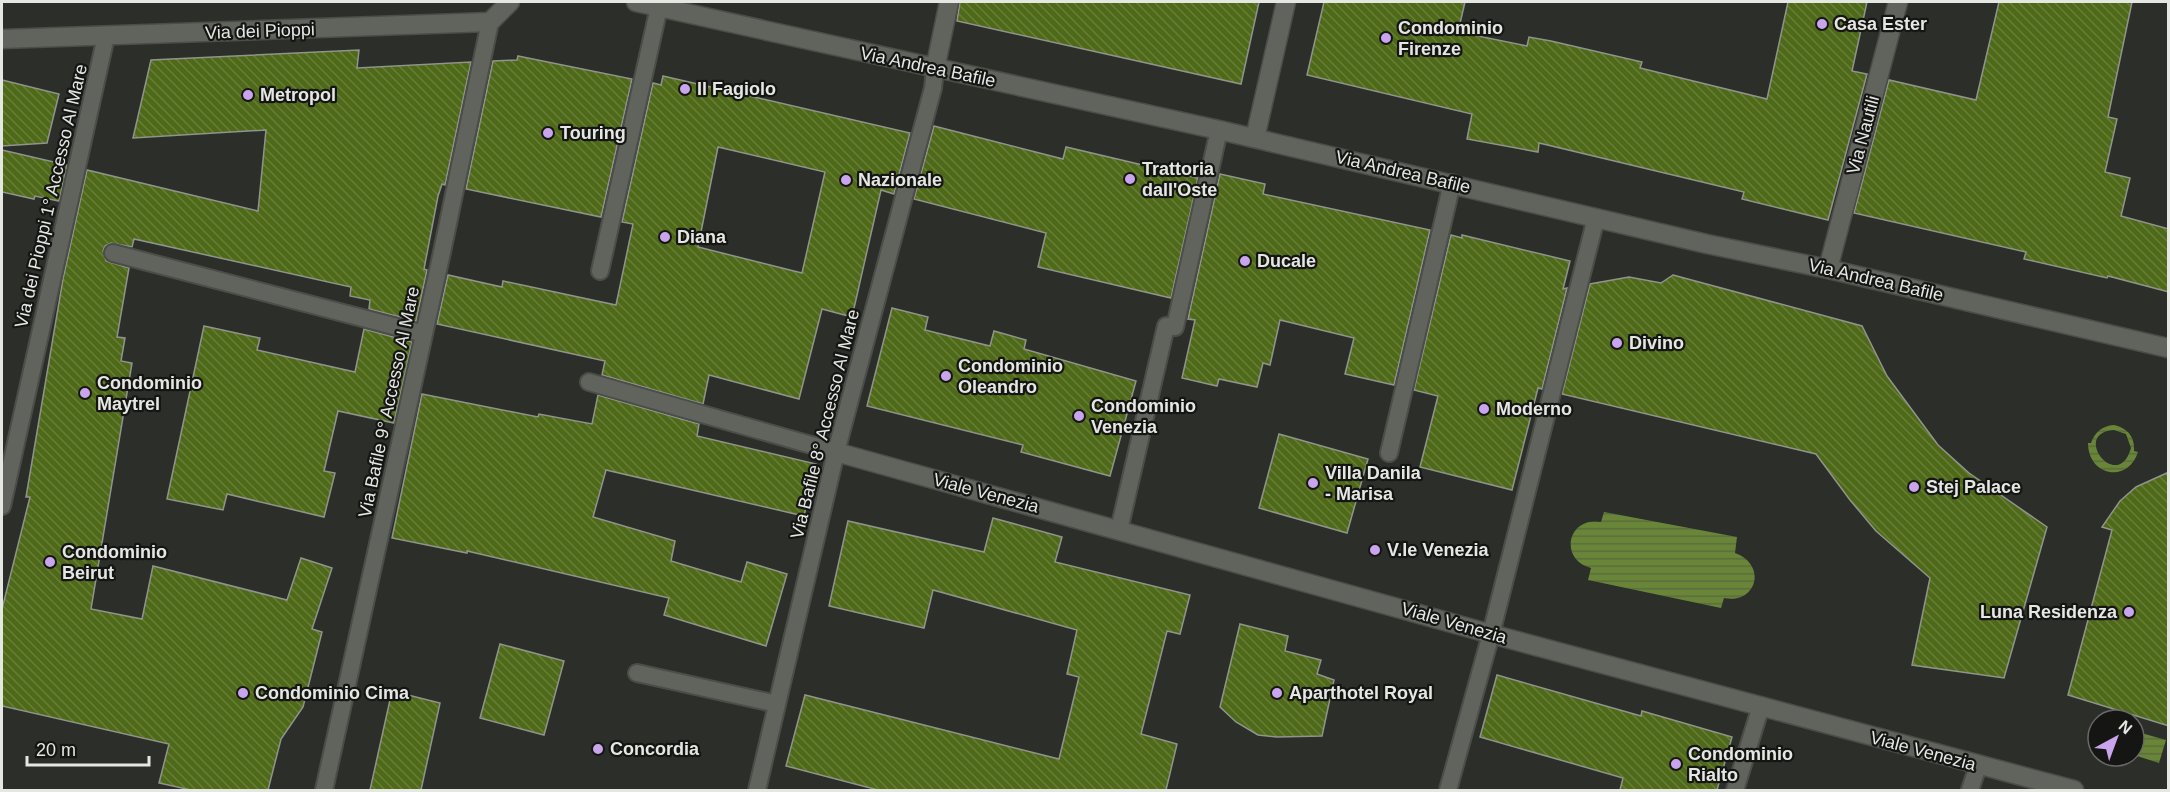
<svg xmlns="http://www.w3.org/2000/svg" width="2170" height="792" font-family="Arial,sans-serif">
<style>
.water{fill:url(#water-rules);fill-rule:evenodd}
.building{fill:url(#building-back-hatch);stroke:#91948d;stroke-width:1.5;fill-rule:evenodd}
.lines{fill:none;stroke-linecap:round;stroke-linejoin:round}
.lane-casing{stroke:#4a4d48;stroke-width:20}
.street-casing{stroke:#4a4d48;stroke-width:21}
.lane{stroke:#61645d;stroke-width:16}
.street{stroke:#61645d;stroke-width:18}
.poi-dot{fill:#c9a5ee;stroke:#151614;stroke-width:2}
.labels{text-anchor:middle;stroke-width:4.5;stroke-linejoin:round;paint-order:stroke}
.poi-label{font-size:18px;font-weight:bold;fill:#e5e7e3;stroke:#151614;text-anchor:start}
.street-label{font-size:18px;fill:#e5e7e3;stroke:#151614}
</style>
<defs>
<pattern id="water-rules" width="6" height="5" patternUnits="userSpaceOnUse" patternTransform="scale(1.5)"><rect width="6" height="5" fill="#698638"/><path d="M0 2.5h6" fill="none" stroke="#5b6c3d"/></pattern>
<pattern id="building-back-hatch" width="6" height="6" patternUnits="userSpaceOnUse" patternTransform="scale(1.5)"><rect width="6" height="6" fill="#4e6917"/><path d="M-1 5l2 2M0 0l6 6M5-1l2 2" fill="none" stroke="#677e39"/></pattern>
</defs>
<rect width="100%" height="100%" fill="#2c2f29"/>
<!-- water -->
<path class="water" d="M 2114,425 C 2127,428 2135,436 2134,451 L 2138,452 C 2128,484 2088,476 2088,443 L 2091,443 C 2095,432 2102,426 2114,425 ZM 2114,430 L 2126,434 L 2131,448 C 2118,494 2070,433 2114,430 Z
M 1604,512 L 1737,537 L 1735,553 C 1768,565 1756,605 1724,598 L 1721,608 L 1588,580 L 1591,568 C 1558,559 1568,516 1601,522 Z
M 2134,731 L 2166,740 L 2159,763 L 2134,755 Z"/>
<!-- building -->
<path class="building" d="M 960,2 L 1259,2 L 1241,84 L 957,21 Z
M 1324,2 L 1465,2 L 1458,32 L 1527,46 L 1529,37 L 1551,41 L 1642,62 L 1640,68 L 1767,99 L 1788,2 L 1867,2 L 1852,71 L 1867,74 L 1828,220 L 1742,199 L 1744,192 L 1539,143 L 1538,152 L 1467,139 L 1472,114 L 1307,75 Z
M 1999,2 L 2132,2 L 2108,117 L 2117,119 L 2105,172 L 2130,178 L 2121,216 L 2169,229 L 2169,292 L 2108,276 L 2107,278 L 2024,259 L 2026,252 L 1854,213 L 1889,80 L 1976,100 Z
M 359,50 L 357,68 L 471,62 L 445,185 L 442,184 L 438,196 L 424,269 L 427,270 L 416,321 L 369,309 L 370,300 L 350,296 L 351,287 L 134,239 L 132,247 L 111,243 L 105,246 L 103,251 L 106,261 L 129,268 L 117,337 L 125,338 L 121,361 L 132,363 L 91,609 L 142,619 L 153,566 L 287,600 L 301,558 L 332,568 L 312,629 L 322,632 L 303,707 L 281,739 L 268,790 L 191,790 L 159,783 L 169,744 L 2,706 L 2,609 L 30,497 L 26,497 L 63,279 L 87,170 L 258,211 L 266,130 L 133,138 L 151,60 Z
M 518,56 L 632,79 L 601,217 L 466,189 L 493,61 L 517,60 Z
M 663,76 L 910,133 L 894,194 L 881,190 L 852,317 L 822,309 L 799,399 L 709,375 L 703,404 L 602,375 L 605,361 L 437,324 L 448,275 L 502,287 L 503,281 L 616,305 L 633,224 L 622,222 L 653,83 L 661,85 ZM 718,147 L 825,172 L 802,273 L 698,247 Z
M 2,80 L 59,94 L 47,143 L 2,146 Z
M 934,126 L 1063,159 L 1066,147 L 1198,178 L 1171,298 L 1038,267 L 1046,233 L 914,199 Z
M 2,150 L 67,165 L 59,201 L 35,196 L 34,199 L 2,192 Z
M 1220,174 L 1265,184 L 1263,194 L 1430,230 L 1394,385 L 1345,374 L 1354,338 L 1280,320 L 1270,365 L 1263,363 L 1257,387 L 1219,379 L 1217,386 L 1182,378 L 1195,320 L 1188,319 Z
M 1451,235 L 1462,238 L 1462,235 L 1570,261 L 1563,289 L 1567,288 L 1542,389 L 1538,388 L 1512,490 L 1420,467 L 1438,396 L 1414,390 Z
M 1673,275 L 1862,326 L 1887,376 L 1938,445 L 1969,473 L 2047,527 L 2004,678 L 1912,665 L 1930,578 L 1876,531 L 1850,500 L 1816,454 L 1562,394 L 1590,284 L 1629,277 L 1661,283 Z
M 892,308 L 928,317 L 925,330 L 990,346 L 994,331 L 1026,340 L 1024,349 L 1136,381 L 1110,476 L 1021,452 L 1023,445 L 867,406 Z
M 204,326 L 260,338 L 257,350 L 355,372 L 364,329 L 412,342 L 394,423 L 338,411 L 324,471 L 335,473 L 324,517 L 227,494 L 223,510 L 167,499 Z
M 422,394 L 538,417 L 539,414 L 592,424 L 598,395 L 699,424 L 697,436 L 816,464 L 804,516 L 606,470 L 593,517 L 675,541 L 671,561 L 741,582 L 747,562 L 787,574 L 766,646 L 664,615 L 669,598 L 467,551 L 467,553 L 392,538 Z
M 1279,434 L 1368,459 L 1347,533 L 1259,508 Z
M 2169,472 L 2169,726 L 2068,695 L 2112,530 L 2102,527 L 2120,501 L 2136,487 Z
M 993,518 L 1062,537 L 1055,562 L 1190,595 L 1180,634 L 1167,631 L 1141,734 L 1177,744 L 1166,790 L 878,790 L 786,766 L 805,695 L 1059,759 L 1079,677 L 1067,674 L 1077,630 L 933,590 L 924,628 L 829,606 L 848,521 L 984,552 Z
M 1240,624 L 1288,636 L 1285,651 L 1321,660 L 1317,674 L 1334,680 L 1322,736 L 1277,737 L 1258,735 L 1236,722 L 1220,707 Z
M 500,644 L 564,661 L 544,735 L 480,718 Z
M 1497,675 L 1641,716 L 1642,711 L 1732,737 L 1717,790 L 1620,790 L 1623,778 L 1480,737 Z
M 392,691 L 440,703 L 421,790 L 370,790 Z"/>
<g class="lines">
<!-- lane casing -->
<g class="lane-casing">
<path id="lane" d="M 113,253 L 424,334
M 600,271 L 659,7
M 589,382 L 836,452
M 1389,453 L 1452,183
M 2,506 L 106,36
M 1119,530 L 1166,326 L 1175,327 L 1219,130
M 637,673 L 777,704
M 324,790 L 442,252 L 490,22
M 757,790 L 836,452 L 933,88 L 935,69
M 1448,790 L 1491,634 L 1596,218
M 1735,790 L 1761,706
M 1970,790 L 1978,766"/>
</g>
<!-- street casing -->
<g class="street-casing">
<path id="street" d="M 636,2 L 1219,130 L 1707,244 L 1828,269 L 2168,348
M 2,39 L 490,22 L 510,2
M 935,69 L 949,2
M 1255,138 L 1286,2
M 1828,269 L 1898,2
M 836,452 L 1491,634 L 2074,790"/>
</g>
<!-- lane -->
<use href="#lane" class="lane"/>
<!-- street -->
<use href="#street" class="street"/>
</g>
<!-- markers -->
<g class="poi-dot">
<circle cx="1822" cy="24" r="6"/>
<circle cx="1386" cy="38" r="6"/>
<circle cx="685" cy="89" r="6"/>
<circle cx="248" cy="95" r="6"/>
<circle cx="548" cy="133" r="6"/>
<circle cx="1130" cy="179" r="6"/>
<circle cx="846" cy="180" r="6"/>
<circle cx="665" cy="237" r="6"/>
<circle cx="1245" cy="261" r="6"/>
<circle cx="1617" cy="343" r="6"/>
<circle cx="946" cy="376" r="6"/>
<circle cx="85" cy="393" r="6"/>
<circle cx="1484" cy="409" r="6"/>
<circle cx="1079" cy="416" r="6"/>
<circle cx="1313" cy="483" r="6"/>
<circle cx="1914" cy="487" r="6"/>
<circle cx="1375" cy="550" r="6"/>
<circle cx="50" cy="562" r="6"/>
<circle cx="2129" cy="612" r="6"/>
<circle cx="243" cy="693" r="6"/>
<circle cx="1277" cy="693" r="6"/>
<circle cx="598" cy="749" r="6"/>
<circle cx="1676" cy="764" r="6"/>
</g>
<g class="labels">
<!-- poi labels -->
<g class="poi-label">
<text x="1834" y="30">Casa Ester</text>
<text x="1398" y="34">Condominio<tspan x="1398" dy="21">Firenze</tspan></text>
<text x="697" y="95">Il Fagiolo</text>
<text x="260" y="101">Metropol</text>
<text x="560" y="139">Touring</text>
<text x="1142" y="175">Trattoria<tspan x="1142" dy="21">dall'Oste</tspan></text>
<text x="858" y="186">Nazionale</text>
<text x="677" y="243">Diana</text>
<text x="1257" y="267">Ducale</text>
<text x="1629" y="349">Divino</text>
<text x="958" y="372">Condominio<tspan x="958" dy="21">Oleandro</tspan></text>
<text x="97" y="389">Condominio<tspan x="97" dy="21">Maytrel</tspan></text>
<text x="1091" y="412">Condominio<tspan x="1091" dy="21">Venezia</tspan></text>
<text x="1496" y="415">Moderno</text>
<text x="1325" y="479">Villa Danila<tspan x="1325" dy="21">- Marisa</tspan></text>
<text x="1926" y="493">Stej Palace</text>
<text x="1387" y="556">V.le Venezia</text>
<text x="62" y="558">Condominio<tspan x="62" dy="21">Beirut</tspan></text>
<text x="2117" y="618" text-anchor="end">Luna Residenza</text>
<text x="255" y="699">Condominio Cima</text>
<text x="1289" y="699">Aparthotel Royal</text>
<text x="610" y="755">Concordia</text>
<text x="1688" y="760">Condominio<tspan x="1688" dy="21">Rialto</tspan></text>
</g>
<!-- street labels -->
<g class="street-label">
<text transform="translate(260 31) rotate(-2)" y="6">Via dei Pioppi</text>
<text transform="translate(928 67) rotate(12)" y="6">Via Andrea Bafile</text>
<text transform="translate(1863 135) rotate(-75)" y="6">Via Nautili</text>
<text transform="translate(1403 172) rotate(13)" y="6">Via Andrea Bafile</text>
<text transform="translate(51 196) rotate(-77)" y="6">Via dei Pioppi 1° Accesso Al Mare</text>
<text transform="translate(1876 280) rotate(13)" y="6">Via Andrea Bafile</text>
<text transform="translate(389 402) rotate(-78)" y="6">Via Bafile 9° Accesso Al Mare</text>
<text transform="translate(825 424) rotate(-76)" y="6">Via Bafile 8° Accesso Al Mare</text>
<text transform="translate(986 493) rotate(15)" y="6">Viale Venezia</text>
<text transform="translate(1454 623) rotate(16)" y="6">Viale Venezia</text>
<text transform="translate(1923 751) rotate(15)" y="6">Viale Venezia</text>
</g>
</g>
<!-- border -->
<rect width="2170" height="792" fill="none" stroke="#e5e7e3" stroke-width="6"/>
<!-- north arrow -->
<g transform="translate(2116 738) rotate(41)"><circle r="28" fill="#151614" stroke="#686a67" stroke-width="1.5"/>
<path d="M0-4.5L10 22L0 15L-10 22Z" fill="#c9a5ee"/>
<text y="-9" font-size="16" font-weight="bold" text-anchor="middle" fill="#e5e7e3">N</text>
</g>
<!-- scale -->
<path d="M27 756v9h122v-9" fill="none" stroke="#e5e7e3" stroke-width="3"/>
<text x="36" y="756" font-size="18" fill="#e5e7e3" stroke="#151614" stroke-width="4.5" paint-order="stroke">20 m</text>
</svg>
